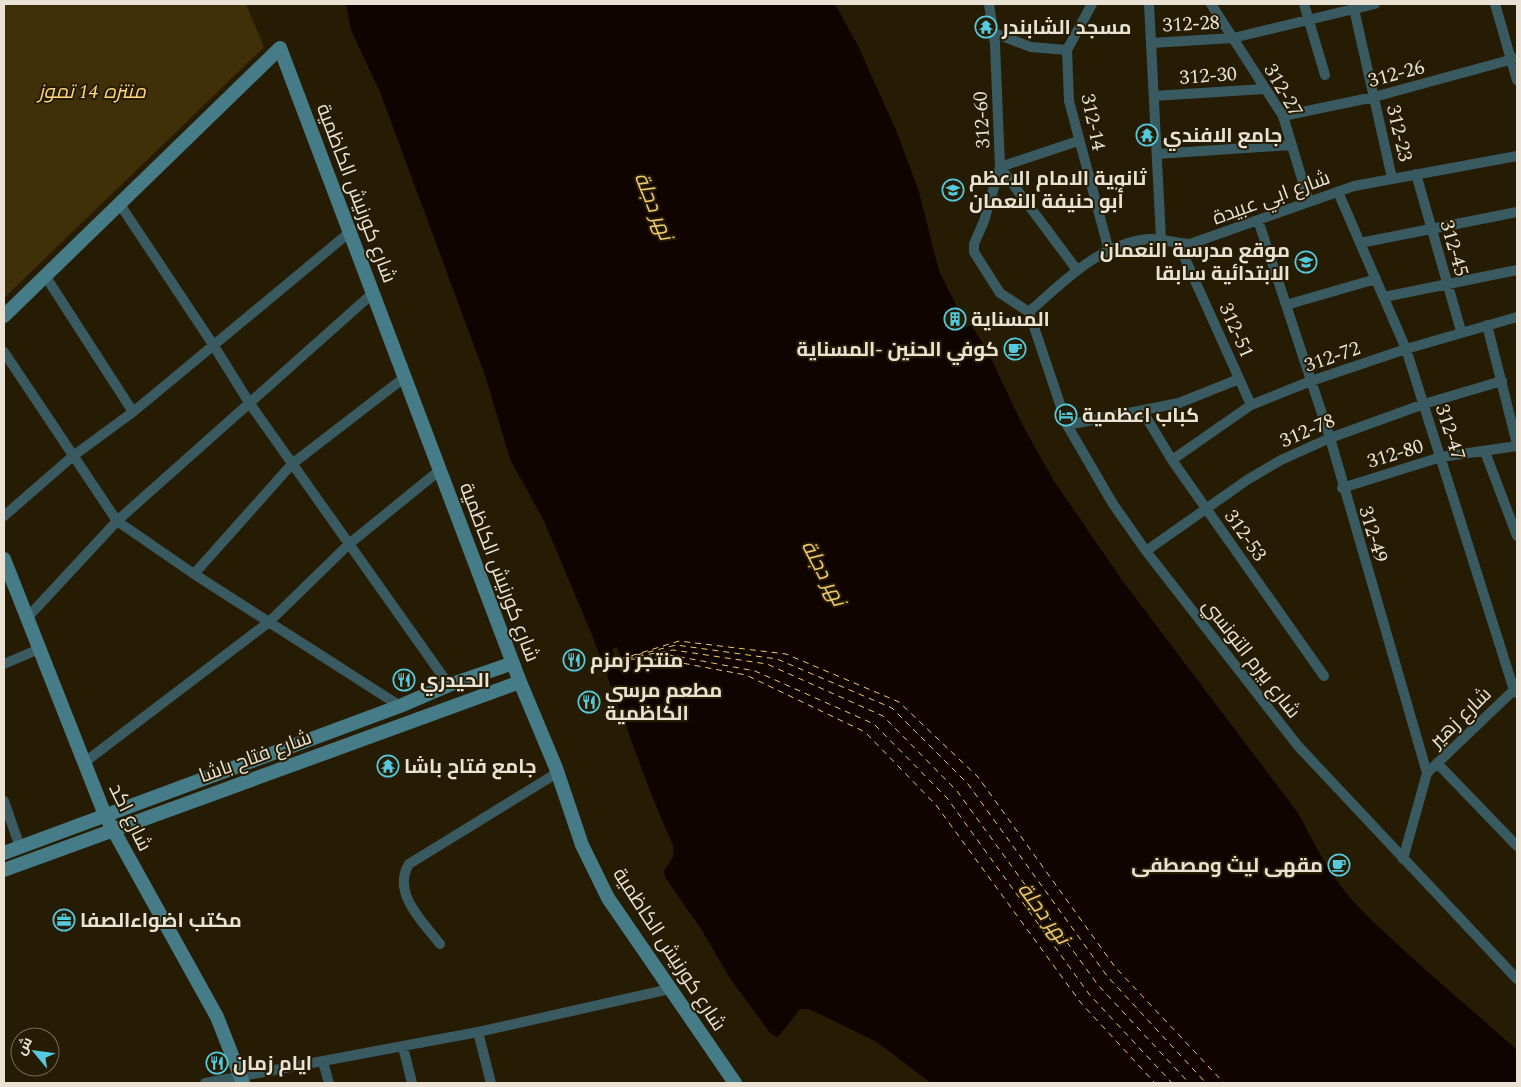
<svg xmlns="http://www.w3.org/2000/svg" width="1521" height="1087" font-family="Spectral,Cairo,serif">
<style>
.green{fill:#403008}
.water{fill:#0f0400}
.pier{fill:#261c04}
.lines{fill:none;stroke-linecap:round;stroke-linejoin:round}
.ferry{stroke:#f1c96e;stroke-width:1;stroke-dasharray:6 5;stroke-linecap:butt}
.street{stroke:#395a61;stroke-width:10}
.secondary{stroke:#457c87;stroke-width:14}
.labels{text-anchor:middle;stroke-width:4;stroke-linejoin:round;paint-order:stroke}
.street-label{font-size:20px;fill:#eae3d5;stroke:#261c04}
.poi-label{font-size:20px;font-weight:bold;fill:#eae3d5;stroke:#261c04;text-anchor:start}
.park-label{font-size:20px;font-style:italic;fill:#ffd77c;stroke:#261c04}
.water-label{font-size:21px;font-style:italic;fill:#f1c96e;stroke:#261c04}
</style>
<rect width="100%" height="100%" fill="#261c04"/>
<!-- green -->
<path class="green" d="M 4,4 L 246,4 L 264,47 L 4,298 Z"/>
<!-- water -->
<path class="water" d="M 346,4 L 835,4 L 859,48 L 898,135 L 919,192 L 939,271 L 956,305 L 949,314 L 948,327 L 957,331 L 971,325 L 986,348 L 1023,426 L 1054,481 L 1122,580 L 1298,813 C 1311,837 1323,862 1340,885 C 1356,907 1378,926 1398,945 C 1437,981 1478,1015 1517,1050 L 1517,1083 L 931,1083 L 877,1042 L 809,1009 L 800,1009 L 778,1037 L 771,1034 L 729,977 L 703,932 L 665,877 L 664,871 L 673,857 L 674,848 L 652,796 L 592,635 L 544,521 L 510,459 L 486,378 L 380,92 L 351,30 Z"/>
<!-- pier -->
<path class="pier" d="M 617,647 L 625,670 L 620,672 L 616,661 L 603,666 L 602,663 L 615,659 L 612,649 Z"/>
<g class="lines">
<!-- ferry -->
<path class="ferry" d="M 637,655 L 676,645 L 777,659 L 892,708 L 968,784 L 1107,976 L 1206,1083
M 624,658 L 670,655 L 755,671 L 874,724 L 947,798 L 1089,994 L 1172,1083
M 627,658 L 673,650 L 767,664 L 883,716 L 957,791 L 1098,985 L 1189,1083
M 621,659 L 679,641 L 786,654 L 899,702 L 978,777 L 1115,967 L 1224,1083
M 629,659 L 666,660 L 746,675 L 865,732 L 936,805 L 1081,1003 L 1155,1083"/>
<!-- street -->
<path class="street" d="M 989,4 L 995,44 L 1000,167 L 1077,270
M 1092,4 L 1067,50 L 1069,101 L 1109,251
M 1149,4 L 1161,239
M 1211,4 L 1283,116 L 1309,202
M 1304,4 L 1325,75
M 1495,4 L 1517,80
M 1354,9 L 1392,178
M 994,33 L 1031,47 L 1067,50
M 1151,43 L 1233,38 L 1375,4
M 1154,96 L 1264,89
M 1283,116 L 1374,97 L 1517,58
M 1157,154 L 1292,145
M 1416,174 L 1461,331
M 1338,192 L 1406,349 L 1514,690 L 1517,693
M 119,203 L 214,346 L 250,404 L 449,685
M 1258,220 L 1330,438 L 1427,773 L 1403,859
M 1178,243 L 1251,405
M 1360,243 L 1517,212
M 46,277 L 133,412
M 1384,297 L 1517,270
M 1286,305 L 1376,279
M 1029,312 L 1067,425 L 1113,504 L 1146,551 L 1298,746 L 1517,979
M 1029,312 C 1063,282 1100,243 1149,239 C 1164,238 1176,244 1190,244 L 1354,186 L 1517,156
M 1029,312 L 1000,293 L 974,252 L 974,244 L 984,221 L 1000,167 L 1078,141
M 1487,325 L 1517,444
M 4,352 L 117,521 L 194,574 L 400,706
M 1143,412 L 1172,460 L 1324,676
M 1067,425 L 1179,403 L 1239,379
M 1485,452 L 1517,536
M 1172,460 L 1251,405 L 1311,381 L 1406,349 L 1517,317
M 1342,488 L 1441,457 L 1517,446
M 4,516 L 73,456 L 133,412 L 350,232
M 1146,551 L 1247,480 L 1281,460 L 1330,438 L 1424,404 L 1502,381
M 194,574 L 292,464 L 405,377
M 27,618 L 117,521 L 373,293
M 4,664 L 39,649
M 85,762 L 269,622 L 349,544 L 440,470
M 1437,763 L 1517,846
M 1427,773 L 1517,687
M 4,801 L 20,847
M 440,944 C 424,923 391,893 409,864 L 557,773
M 478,1032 L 491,1083
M 403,1047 L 412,1083
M 323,1062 L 329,1083
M 205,1083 L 478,1032 L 670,989"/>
<!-- secondary -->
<path class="secondary" d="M 4,316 L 280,48 L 520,682 L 556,768 L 582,845 L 608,898 L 735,1083
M 4,559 L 105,815 L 217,1017 L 243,1083
M 4,853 L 400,706 L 449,685 L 513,663
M 4,870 L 520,682"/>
</g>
<!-- icons -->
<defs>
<g id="temple-ring" transform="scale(1.125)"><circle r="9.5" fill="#261c04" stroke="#55cade" stroke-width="1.5"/><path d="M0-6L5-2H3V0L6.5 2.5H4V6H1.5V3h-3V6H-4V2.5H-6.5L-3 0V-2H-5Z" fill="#55cade"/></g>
<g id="school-ring" transform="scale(1.125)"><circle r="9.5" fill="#261c04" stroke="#55cade" stroke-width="1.5"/><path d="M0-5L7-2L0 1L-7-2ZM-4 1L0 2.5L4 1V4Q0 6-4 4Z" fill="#55cade"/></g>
<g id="building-ring" transform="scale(1.125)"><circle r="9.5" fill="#261c04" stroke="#55cade" stroke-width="1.5"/><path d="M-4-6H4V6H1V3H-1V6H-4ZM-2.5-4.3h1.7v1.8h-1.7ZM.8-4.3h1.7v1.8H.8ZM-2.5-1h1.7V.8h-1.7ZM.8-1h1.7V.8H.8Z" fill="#55cade"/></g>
<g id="cafe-ring" transform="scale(1.125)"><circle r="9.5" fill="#261c04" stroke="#55cade" stroke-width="1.5"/><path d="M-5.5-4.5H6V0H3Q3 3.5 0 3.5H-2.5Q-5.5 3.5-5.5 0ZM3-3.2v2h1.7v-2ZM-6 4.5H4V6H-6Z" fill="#55cade"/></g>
<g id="hotel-ring" transform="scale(1.125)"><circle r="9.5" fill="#261c04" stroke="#55cade" stroke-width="1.5"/><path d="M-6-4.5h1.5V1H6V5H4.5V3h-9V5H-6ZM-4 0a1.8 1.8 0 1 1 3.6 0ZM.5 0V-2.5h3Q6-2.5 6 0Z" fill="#55cade"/></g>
<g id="restaurant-ring" transform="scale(1.125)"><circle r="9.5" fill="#261c04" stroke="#55cade" stroke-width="1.5"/><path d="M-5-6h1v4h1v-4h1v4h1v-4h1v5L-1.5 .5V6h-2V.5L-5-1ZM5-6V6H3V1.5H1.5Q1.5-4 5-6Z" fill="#55cade"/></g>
<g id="office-ring" transform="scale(1.125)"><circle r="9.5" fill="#261c04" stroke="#55cade" stroke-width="1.5"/><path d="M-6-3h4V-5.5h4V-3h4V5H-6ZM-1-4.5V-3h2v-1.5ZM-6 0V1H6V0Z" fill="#55cade"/></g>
</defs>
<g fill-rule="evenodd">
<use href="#temple-ring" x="986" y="27"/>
<use href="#temple-ring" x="1147" y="135"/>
<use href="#school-ring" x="953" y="190"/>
<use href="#school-ring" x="1306" y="262"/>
<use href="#building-ring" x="955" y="319"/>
<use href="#cafe-ring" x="1015" y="349"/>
<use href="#hotel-ring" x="1066" y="415"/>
<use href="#restaurant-ring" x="574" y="660"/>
<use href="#restaurant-ring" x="404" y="680"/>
<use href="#restaurant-ring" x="589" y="702"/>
<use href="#temple-ring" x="388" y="766"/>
<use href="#cafe-ring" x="1339" y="865"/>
<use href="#office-ring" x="64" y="920"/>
<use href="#restaurant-ring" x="217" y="1063"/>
</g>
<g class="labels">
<!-- street labels -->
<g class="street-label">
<text transform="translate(1191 23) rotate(-3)" y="7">312-28</text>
<text transform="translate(1396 73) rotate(-15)" y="7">312-26</text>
<text transform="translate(1208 75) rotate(-4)" y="7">312-30</text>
<text transform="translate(1284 90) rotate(60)" y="7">312-27</text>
<text transform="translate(981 120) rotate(-93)" y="7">312-60</text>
<text transform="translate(1094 122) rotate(78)" y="7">312-14</text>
<text transform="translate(1400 133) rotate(77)" y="7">312-23</text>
<text transform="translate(357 193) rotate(69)" y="7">شارع كورنيش الكاظمية</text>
<text transform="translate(1271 197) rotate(-20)" y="7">شارع ابي عبيدة</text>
<text transform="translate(1455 248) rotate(74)" y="7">312-45</text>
<text transform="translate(1237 330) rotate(66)" y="7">312-51</text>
<text transform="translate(1332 356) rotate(-19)" y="7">312-72</text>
<text transform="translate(1307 430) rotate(-23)" y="7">312-78</text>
<text transform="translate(1451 432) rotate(72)" y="7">312-47</text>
<text transform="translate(1395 453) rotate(-17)" y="7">312-80</text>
<text transform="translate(1374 534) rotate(73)" y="7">312-49</text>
<text transform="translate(1246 535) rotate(55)" y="7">312-53</text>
<text transform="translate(500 572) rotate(69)" y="7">شارع كورنيش الكاظمية</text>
<text transform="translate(1252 658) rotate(52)" y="7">شارع بيرم التونسي</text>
<text transform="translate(1460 717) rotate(-44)" y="7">شارع زهير</text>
<text transform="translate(255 756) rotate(-20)" y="7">شارع فتاح باشا</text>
<text transform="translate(131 817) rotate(64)" y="7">شارع اكد</text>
<text transform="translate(670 949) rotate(57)" y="7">شارع كورنيش الكاظمية</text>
</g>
<!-- poi labels -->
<g class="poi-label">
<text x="1002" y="34">مسجد الشابندر</text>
<text x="1163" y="142">جامع الافندي</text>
<text x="969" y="185">ثانوية الامام الاعظم<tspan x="969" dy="23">أبو حنيفة النعمان</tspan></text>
<text x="1290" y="257" text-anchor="end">موقع مدرسة النعمان<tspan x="1290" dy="23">الابتدائية سابقا</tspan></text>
<text x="971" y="326">المسناية</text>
<text x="999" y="356" text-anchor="end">كوفي الحنين -المسناية</text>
<text x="1082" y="422">كباب اعظمية</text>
<text x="590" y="667">منتجر زمزم</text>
<text x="420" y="687">الحيدري</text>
<text x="605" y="697">مطعم مرسى<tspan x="605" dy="23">الكاظمية</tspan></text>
<text x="404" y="773">جامع فتاح باشا</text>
<text x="1323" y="872" text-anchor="end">مقهى ليث ومصطفى</text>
<text x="80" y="927">مكتب اضواءالصفا</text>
<text x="233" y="1070">ايام زمان</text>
</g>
<!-- park labels -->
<g class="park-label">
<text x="92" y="98">منتزه 14 تموز</text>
</g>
<!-- water labels -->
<g class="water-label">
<text transform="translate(654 206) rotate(68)" y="7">نهر دجلة</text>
<text transform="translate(824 573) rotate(62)" y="7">نهر دجلة</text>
<text transform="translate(1044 913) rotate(53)" y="7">نهر دجلة</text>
</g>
</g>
<!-- border -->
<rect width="1521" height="1087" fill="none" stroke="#eae3d5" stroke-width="10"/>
<!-- north arrow -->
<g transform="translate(35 1052) rotate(299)"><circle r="24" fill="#261c04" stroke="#746c58"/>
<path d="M0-4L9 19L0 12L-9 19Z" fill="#55cade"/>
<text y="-8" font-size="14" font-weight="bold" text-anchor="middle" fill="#eae3d5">ش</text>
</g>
</svg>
